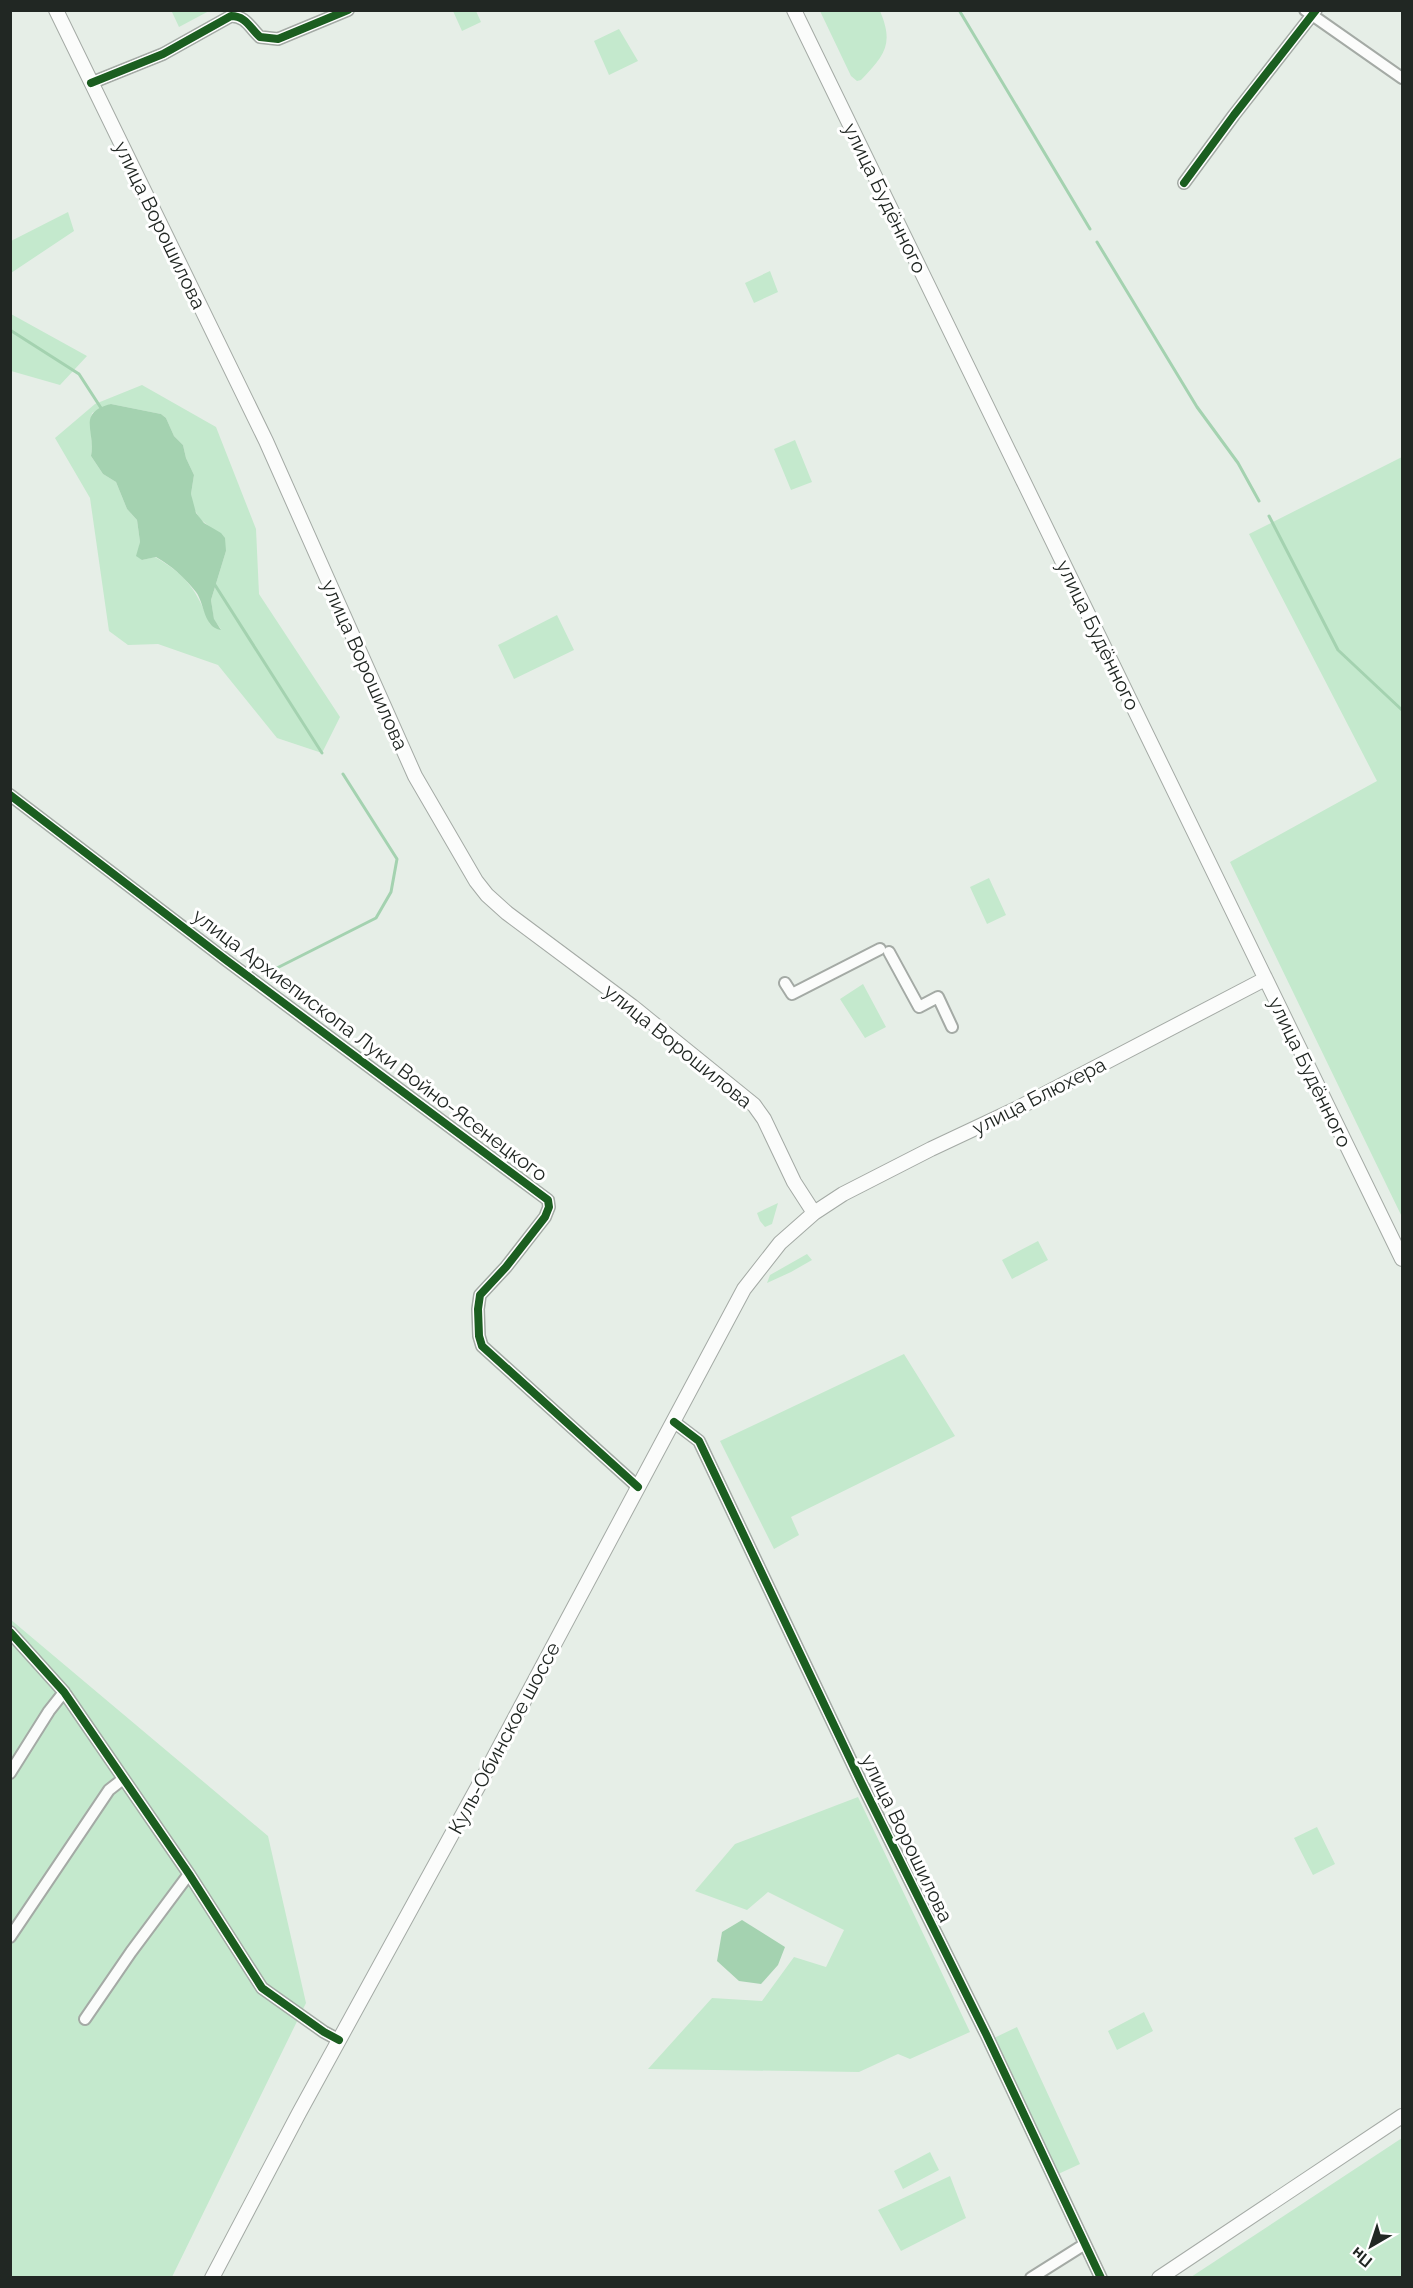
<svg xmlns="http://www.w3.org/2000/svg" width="1413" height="2288" font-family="Raleway,sans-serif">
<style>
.green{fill:#c4e9cd;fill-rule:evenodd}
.water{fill:#a4d2b0}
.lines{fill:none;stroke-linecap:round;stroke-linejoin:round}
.stream{stroke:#a4d2b0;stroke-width:3}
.street-casing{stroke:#a4aaa5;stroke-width:14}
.secondary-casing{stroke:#a4aaa5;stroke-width:16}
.street{stroke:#fbfcfb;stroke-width:10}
.secondary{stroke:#fbfcfb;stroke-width:14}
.cycleway-casing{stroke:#fff;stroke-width:11}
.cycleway{stroke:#1b5e20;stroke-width:8}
.labels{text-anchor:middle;stroke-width:6;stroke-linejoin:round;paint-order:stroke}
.street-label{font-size:20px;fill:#212723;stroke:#fff}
</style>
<rect width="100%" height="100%" fill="#e6eee7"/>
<!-- green -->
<path class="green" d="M 175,10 L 209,10 L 209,11 L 179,27 L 172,12 Z
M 453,11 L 476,11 L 481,22 L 462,31 Z
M 820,11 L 880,11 C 894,44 885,55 861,80 L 857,81 L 851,76 Z
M 619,29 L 638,61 L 609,75 L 594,41 Z
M 68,212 L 74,231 L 11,273 L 11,241 Z
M 770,271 L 778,292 L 754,303 L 745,283 Z
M 10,314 L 11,314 L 87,356 L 60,385 L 11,371 Z
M 142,385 L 216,427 L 256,529 L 259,594 L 340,717 L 322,753 L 277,738 L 218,665 L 158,644 L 128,645 L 109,631 L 90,498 L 55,438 L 95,404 ZM 111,404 L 161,414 L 166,418 L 174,436 L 183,445 L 186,458 L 194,475 L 191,494 L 193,507 L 200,519 L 210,527 L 226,551 L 211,600 L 214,620 L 221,629 L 210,624 C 196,590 188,576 155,557 L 142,560 L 139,549 L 140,542 L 137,520 L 127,509 L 116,482 L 103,474 L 91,456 C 94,441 88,428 92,413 Z
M 795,440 L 812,482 L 791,490 L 774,449 Z
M 1402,457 L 1402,1217 L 1230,862 L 1377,781 L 1249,534 Z
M 557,615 L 574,650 L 514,679 L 498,645 Z
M 989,878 L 1006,915 L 987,924 L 970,887 Z
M 863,984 L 886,1027 L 865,1038 L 840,999 Z
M 778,1203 L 772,1224 L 765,1227 L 760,1221 L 757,1213 Z
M 1038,1241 L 1048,1260 L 1012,1279 L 1002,1260 Z
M 807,1254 L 812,1260 L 791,1272 L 767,1283 L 770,1275 Z
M 904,1354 L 955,1436 L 791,1517 L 799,1535 L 774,1549 L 720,1441 Z
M 10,1619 L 268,1836 L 306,2003 L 172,2277 L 11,2277 Z
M 858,1797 L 970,2032 L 910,2059 L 898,2054 L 859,2072 L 648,2069 L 712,1998 L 762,2001 L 794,1957 L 826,1967 L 844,1930 L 768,1892 L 747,1910 L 695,1891 L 735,1844 Z
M 1317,1827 L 1335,1864 L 1313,1875 L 1294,1838 Z
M 1144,2012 L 1153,2031 L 1117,2050 L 1108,2031 Z
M 1017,2027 L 1080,2164 L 1056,2175 L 994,2038 Z
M 1402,2138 L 1402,2277 L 1191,2277 Z
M 930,2152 L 939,2170 L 903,2189 L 894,2171 Z
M 950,2176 L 966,2218 L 901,2251 L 878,2210 Z"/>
<!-- water -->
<path class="water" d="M 111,404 L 161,414 L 166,418 L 174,436 L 183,445 L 186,458 L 194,475 L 191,494 L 196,513 L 204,523 L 221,533 L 225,538 L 226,551 L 211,600 L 214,619 L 221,630 C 203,627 205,604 196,592 C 184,577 172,566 156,557 L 142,560 L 136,556 L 140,542 L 137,520 L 127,509 L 116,482 L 103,474 L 91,456 C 96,431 76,413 111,404 Z
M 742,1920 L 785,1947 L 778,1965 L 761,1984 L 739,1981 L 717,1961 L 722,1932 Z"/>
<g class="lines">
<!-- stream -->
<path class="stream" d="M 959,10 L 1090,229
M 1097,242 L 1197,407 L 1238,463 L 1259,501
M 10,330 L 79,374 L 101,408
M 1269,516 L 1338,650 L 1402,710
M 215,585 L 322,753
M 275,969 L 376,918 L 391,892 L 397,859 L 343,774"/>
<!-- street casing -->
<g class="street-casing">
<path id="street" d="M 1305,10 L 1402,78
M 91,83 L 163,54 L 231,16 C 246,16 250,28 260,37 L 278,39 L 348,10
M 1184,183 L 1234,115 L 1316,10
M 10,795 L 226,960 L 548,1200 L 549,1207 L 545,1217 L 506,1267 L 480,1295 L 478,1309 L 479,1336 L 482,1346 L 638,1487
M 889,952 L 919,1007 L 938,997 L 952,1027
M 785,983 L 792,994 L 880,949
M 674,1422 L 699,1441 L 861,1782 L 986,2034 L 1101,2278
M 10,1632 L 64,1692 L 189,1874 L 262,1988 L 324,2032 L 339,2040
M 10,1773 L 49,1711 L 64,1692
M 10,1937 L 109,1790 L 123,1779
M 85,2019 L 131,1952 L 189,1874
M 1031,2278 L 1085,2244"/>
</g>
<!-- secondary casing -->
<g class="secondary-casing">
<path id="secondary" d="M 56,10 L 266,441 L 415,776 L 476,881 L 487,895 L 507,913 L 633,1007 L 754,1105 L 764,1119 L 794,1182 L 814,1213
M 794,10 L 1402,1259
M 212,2278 L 299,2113 L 486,1772 L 744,1289 L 780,1243 L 814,1213 L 843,1194 L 931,1149 L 1016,1109 L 1265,979
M 1159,2278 L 1402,2116"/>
</g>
<!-- street -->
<use href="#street" class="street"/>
<!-- secondary -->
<use href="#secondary" class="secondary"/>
<!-- cycleway casing -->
<g class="cycleway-casing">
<path id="cycleway" d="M 91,83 L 163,54 L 231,16 C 246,16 250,28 260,37 L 278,39 L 348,10
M 1184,183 L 1234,115 L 1316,10
M 10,795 L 226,960 L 548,1200 L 549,1207 L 545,1217 L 506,1267 L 480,1295 L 478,1309 L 479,1336 L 482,1346 L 638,1487
M 674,1422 L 699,1441 L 861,1782 L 986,2034 L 1101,2278
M 10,1632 L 64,1692 L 189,1874 L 262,1988 L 324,2032 L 339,2040"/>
</g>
<!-- cycleway -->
<use href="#cycleway" class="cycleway"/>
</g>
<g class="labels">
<!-- street labels -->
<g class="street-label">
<text transform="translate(885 198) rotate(64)" y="7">улица Будённого</text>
<text transform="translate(160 225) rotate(64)" y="7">улица Ворошилова</text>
<text transform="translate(1098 635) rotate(64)" y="7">улица Будённого</text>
<text transform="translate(365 665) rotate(66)" y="7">улица Ворошилова</text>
<text transform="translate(370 1045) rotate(37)" y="7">улица Архиепископа Луки Войно-Ясенецкого</text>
<text transform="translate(678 1046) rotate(39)" y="7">улица Ворошилова</text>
<text transform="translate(1310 1072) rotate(64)" y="7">улица Будённого</text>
<text transform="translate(1039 1096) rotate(-27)" y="7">улица Блюхера</text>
<text transform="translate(504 1738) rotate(-62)" y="7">Куль-Обинское шоссе</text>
<text transform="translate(907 1838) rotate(64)" y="7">улица Ворошилова</text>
</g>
</g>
<!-- border -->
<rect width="1413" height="2288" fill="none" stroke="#212723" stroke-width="24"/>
<!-- north arrow -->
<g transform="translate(1371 2246) rotate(219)" stroke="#ffffff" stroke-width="4.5" paint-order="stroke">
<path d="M0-4.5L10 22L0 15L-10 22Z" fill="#212723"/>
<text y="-9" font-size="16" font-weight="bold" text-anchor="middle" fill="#212723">Пн</text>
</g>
</svg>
